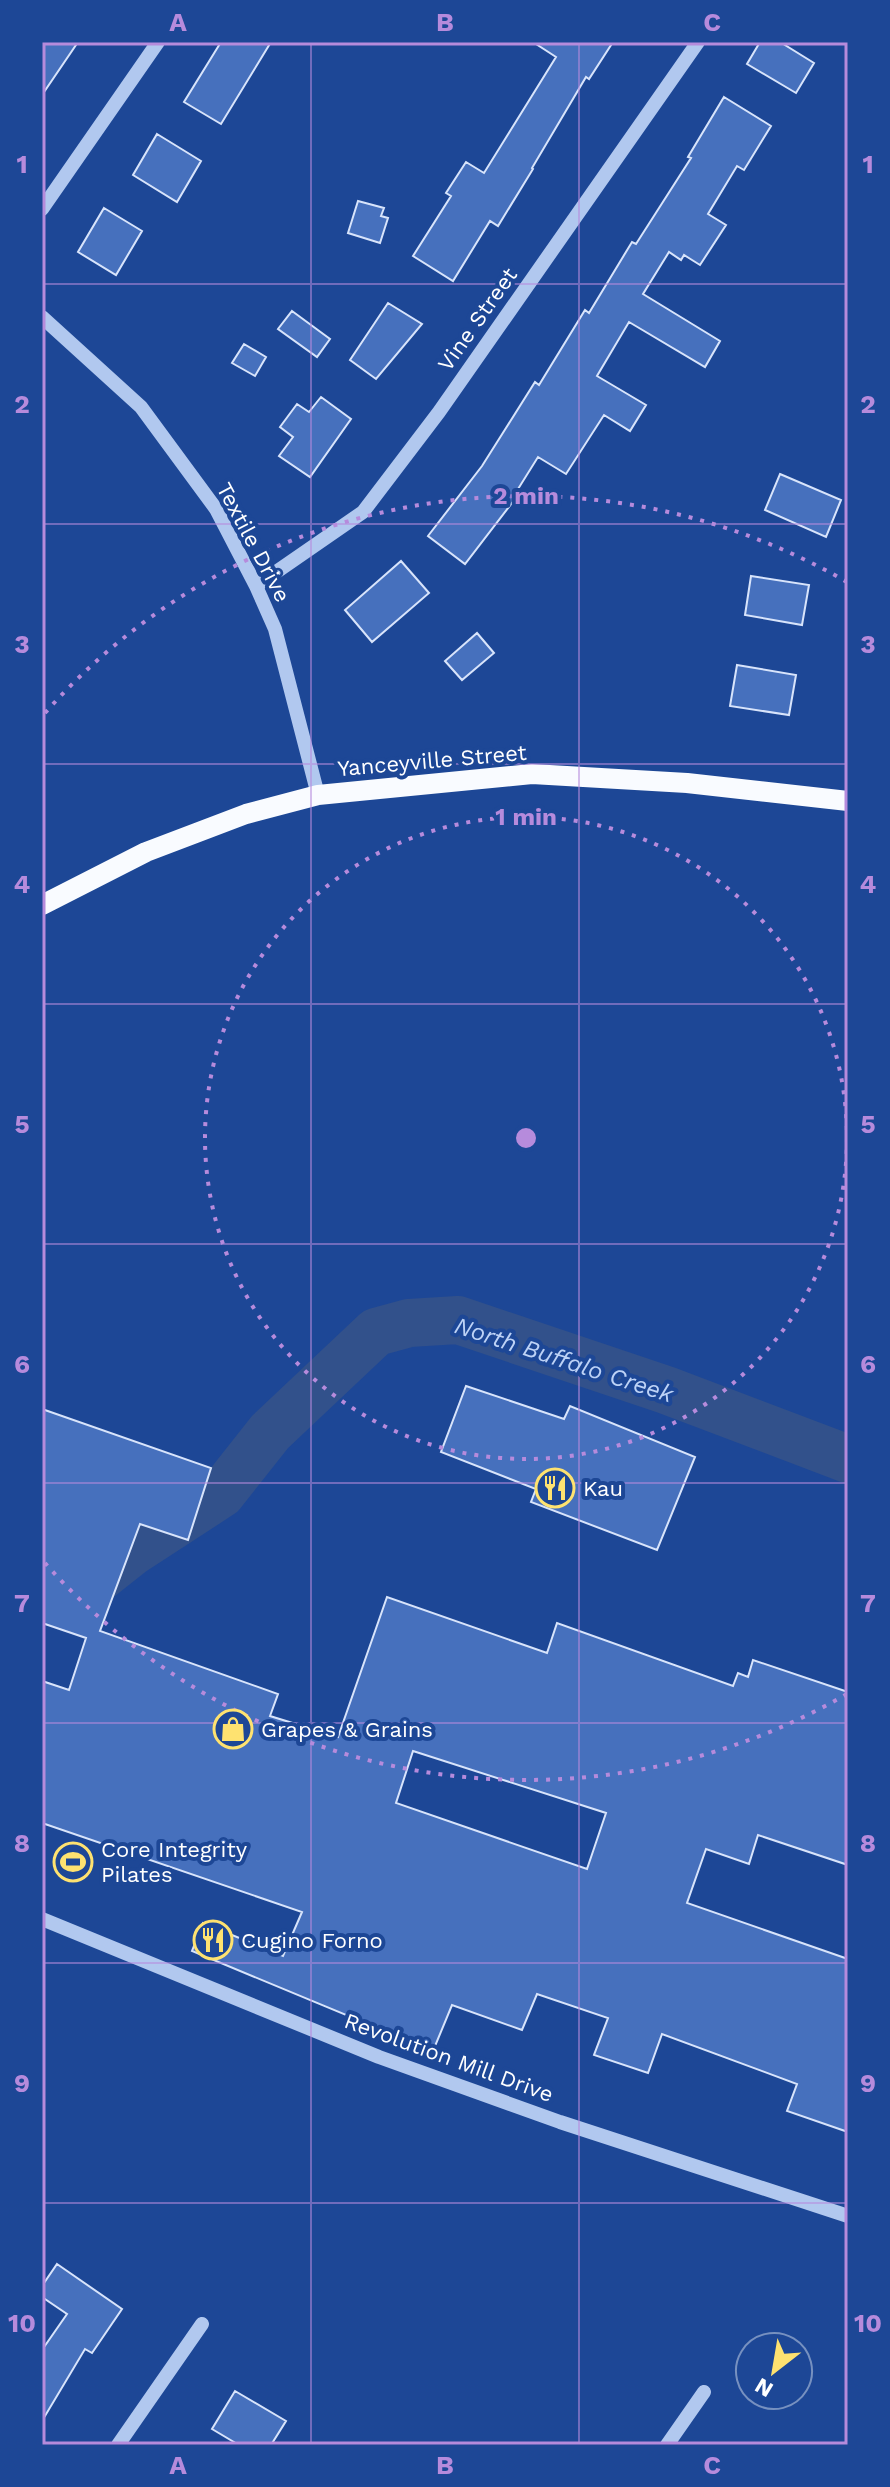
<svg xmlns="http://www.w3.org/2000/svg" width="890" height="2487" font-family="'Work Sans',sans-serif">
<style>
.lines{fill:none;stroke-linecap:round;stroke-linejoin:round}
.river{stroke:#32518b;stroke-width:48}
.building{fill:#4670bd;stroke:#d8e4fb;stroke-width:2;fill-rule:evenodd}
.minor{stroke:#b1c8ef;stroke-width:14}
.major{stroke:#f9fbff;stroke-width:20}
.grid{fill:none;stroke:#b68bdc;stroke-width:2;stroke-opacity:0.55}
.ring{fill:none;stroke:#b68bdc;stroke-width:4;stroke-dasharray:4 8}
.labels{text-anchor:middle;stroke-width:8;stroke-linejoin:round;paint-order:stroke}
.street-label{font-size:22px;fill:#fff;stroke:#1d4796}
.poi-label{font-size:22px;fill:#fff;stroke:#1d4796;text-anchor:start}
.water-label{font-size:24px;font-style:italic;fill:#bdd2f6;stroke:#1d4796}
.centre{fill:#b68bdc;stroke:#1d4796;stroke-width:4}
.ring-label{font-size:24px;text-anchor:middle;font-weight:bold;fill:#b68bdc;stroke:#1d4796;stroke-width:8;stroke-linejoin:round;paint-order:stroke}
.neatline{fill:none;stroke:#b68bdc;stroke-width:3}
.grid-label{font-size:26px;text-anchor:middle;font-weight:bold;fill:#b68bdc}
</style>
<rect width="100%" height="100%" fill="#1d4796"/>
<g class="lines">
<!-- river -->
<path class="river" d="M 42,1599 L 65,1605 L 132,1552 L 221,1494 L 270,1432 L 376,1332 L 409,1323 L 458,1320 L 666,1390 L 848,1459"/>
</g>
<!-- building -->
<path class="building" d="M 42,42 L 78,42 L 42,95 Z
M 221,42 L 271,42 L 221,124 L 184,102 Z
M 533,42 L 613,42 L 589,79 L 586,77 L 532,168 L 533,169 L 498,226 L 490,221 L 453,281 L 413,256 L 451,196 L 446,193 L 466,162 L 484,173 L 556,57 Z
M 760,42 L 780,42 L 814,63 L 796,93 L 747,64 Z
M 724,97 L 771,126 L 744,170 L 737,166 L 708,214 L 726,225 L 700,265 L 684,255 L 681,260 L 669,252 L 643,294 L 720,341 L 705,367 L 629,322 L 597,376 L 646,405 L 630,431 L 604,415 L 566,474 L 538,457 L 513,497 L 515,499 L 465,564 L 428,536 L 482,466 L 535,382 L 539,385 L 585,310 L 589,313 L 632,242 L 636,244 L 691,158 L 688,157 Z
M 157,134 L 201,161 L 177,202 L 133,175 Z
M 358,201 L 384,208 L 381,216 L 388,218 L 380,243 L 348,233 Z
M 104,208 L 142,231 L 116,275 L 78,252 Z
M 388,303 L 422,324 L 376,379 L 350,360 Z
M 292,311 L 330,339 L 317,357 L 278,329 Z
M 244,344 L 266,357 L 255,376 L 232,363 Z
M 321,397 L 351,419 L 310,477 L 279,456 L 293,437 L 280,427 L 297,404 L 309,412 Z
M 780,474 L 841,500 L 826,537 L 765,510 Z
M 401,561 L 429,593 L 372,642 L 345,610 Z
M 751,576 L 809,585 L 802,625 L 745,615 Z
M 477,633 L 494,653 L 462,680 L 445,661 Z
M 737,665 L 796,675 L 789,715 L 730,706 Z
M 466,1386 L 564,1419 L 570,1406 L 695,1457 L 657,1550 L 531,1502 L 536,1489 L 441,1452 Z
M 42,1409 L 211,1468 L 188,1540 L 140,1524 L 100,1631 L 278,1694 L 270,1716 L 338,1737 L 387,1597 L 547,1653 L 557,1623 L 733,1686 L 738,1673 L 748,1677 L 753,1660 L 848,1692 L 848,1865 L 758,1835 L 749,1864 L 706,1849 L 687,1903 L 848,1959 L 848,2132 L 787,2111 L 797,2084 L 662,2034 L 648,2073 L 594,2055 L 608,2018 L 537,1994 L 522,2030 L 452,2005 L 433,2051 L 192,1951 L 203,1923 L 283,1956 L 302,1912 L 42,1823 L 42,1681 L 69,1690 L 86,1638 L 42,1623 ZM 413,1751 L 606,1813 L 587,1869 L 396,1803 Z
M 57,2264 L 122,2309 L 92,2353 L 85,2349 L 42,2421 L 42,2350 L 67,2314 L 42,2297 L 42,2286 Z
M 235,2391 L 286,2421 L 271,2445 L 239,2445 L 212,2429 Z"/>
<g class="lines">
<!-- minor -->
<path class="minor" d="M 42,209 L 158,42
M 42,317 L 141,407 L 216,509 L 256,586 L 275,629 L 318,795
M 256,586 L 363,512 L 439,412 L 698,42
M 42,1919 L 379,2057 L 560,2122 L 848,2216
M 118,2445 L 202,2324
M 667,2445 L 704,2392"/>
<!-- major -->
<path class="major" d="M 42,905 L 146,852 L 246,814 L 318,795 L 532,774 L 687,783 L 848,801"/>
</g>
<!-- grid -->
<path class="grid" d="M 311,42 L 311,2445M 579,42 L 579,2445M 42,284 L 848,284M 42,524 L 848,524M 42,764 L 848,764M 42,1004 L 848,1004M 42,1244 L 848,1244M 42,1483 L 848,1483M 42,1723 L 848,1723M 42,1963 L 848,1963M 42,2203 L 848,2203"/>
<!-- distance rings -->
<g class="ring">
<circle cx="526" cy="1138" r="321"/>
<path d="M847 1694A642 642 0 0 1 45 1563M45 713A642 642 0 0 1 847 582"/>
</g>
<!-- icons -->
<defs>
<g id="restaurant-ring" transform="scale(2)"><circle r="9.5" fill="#1d4796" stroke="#fee270" stroke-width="1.5"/><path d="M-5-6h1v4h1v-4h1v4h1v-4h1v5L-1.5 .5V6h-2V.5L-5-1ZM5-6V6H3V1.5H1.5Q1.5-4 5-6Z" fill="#fee270"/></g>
<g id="shop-ring" transform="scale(2)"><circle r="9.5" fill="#1d4796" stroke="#fee270" stroke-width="1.5"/><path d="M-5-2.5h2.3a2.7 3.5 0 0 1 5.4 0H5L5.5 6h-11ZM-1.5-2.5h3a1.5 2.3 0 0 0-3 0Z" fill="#fee270"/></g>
<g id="stadium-ring" transform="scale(2)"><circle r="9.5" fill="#1d4796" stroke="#fee270" stroke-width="1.5"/><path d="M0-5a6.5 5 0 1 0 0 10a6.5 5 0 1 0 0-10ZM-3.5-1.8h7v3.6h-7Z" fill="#fee270"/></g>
</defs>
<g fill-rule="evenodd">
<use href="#restaurant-ring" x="555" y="1488"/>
<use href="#shop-ring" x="233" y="1729"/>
<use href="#stadium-ring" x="73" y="1862"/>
<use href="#restaurant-ring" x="213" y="1940"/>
</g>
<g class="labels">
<!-- street labels -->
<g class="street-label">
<text transform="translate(477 319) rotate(-55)" y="8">Vine Street</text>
<text transform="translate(254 542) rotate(62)" y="8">Textile Drive</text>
<text transform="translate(432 760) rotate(-5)" y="8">Yanceyville Street</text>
<text transform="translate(449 2057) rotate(20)" y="8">Revolution Mill Drive</text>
</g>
<!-- poi labels -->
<g class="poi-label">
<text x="583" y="1496">Kau</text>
<text x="261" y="1737">Grapes &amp; Grains</text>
<text x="101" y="1857">Core Integrity<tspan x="101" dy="25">Pilates</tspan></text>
<text x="241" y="1948">Cugino Forno</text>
</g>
<!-- water labels -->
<g class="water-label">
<text transform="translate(564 1360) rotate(18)" y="8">North Buffalo Creek</text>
</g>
</g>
<circle cx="526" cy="1138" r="12" class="centre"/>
<g class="ring-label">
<text x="526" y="504">2 min</text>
<text x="526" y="825">1 min</text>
</g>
<!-- border -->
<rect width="890" height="2487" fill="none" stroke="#1d4796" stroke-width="88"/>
<!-- north arrow -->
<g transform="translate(774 2371) rotate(211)"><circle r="38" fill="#1d4796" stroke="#7791c0" stroke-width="2"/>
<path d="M0-6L14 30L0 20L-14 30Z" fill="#fee270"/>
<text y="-12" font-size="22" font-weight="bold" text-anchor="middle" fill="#ffffff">N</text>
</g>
<rect x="44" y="44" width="802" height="2399" class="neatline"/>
<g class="grid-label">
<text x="178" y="31">A</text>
<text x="445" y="31">B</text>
<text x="712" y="31">C</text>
<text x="22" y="173">1</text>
<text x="868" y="173">1</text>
<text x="22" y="413">2</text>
<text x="868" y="413">2</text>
<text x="22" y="653">3</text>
<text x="868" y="653">3</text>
<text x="22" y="893">4</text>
<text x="868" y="893">4</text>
<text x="22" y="1133">5</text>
<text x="868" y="1133">5</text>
<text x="22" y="1373">6</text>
<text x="868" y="1373">6</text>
<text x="22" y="1612">7</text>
<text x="868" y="1612">7</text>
<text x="22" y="1852">8</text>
<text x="868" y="1852">8</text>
<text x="22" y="2092">9</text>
<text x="868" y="2092">9</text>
<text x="22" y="2332">10</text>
<text x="868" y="2332">10</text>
<text x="178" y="2474">A</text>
<text x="445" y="2474">B</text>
<text x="712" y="2474">C</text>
</g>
</svg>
